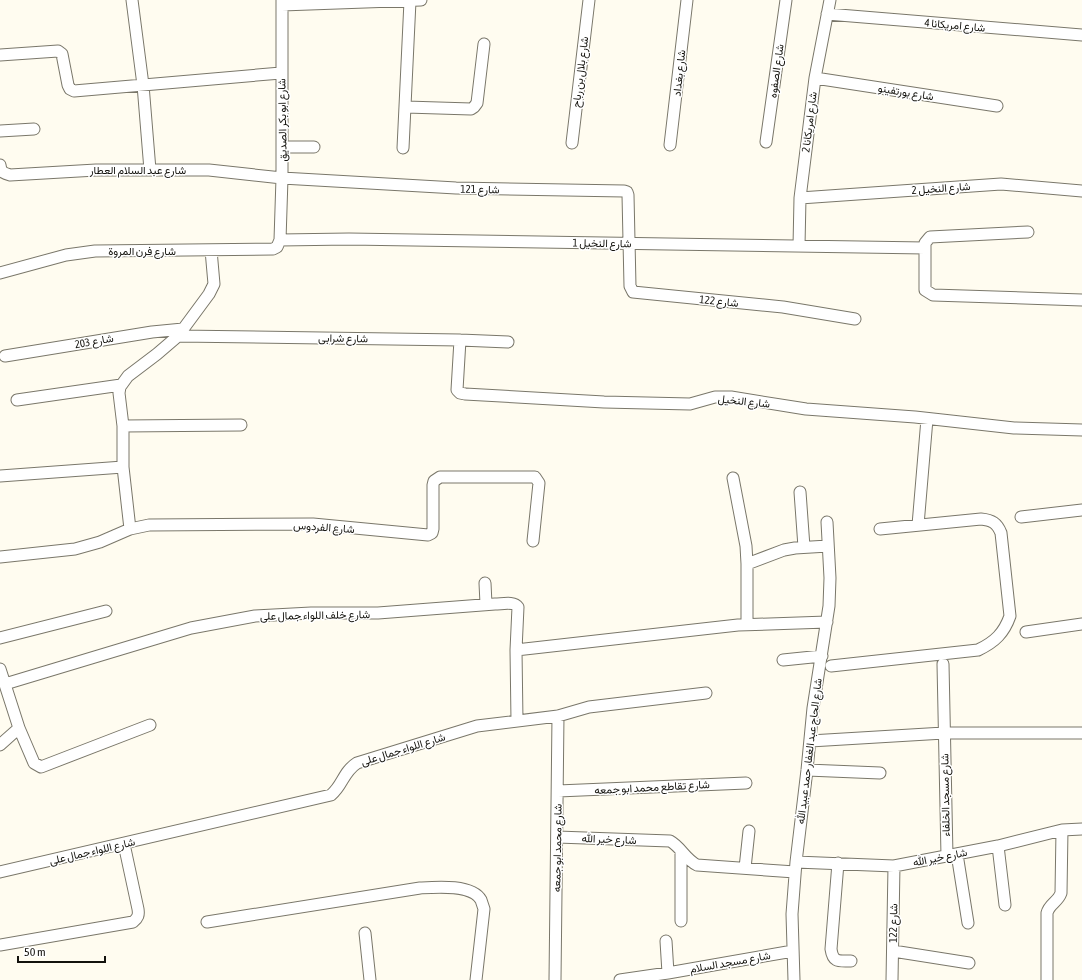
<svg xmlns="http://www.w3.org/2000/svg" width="1082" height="980" font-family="'Asap Condensed',Vazirmatn,sans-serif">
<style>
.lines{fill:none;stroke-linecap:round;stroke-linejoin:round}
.minor-casing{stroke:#7a776a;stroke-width:13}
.minor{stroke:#fff;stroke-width:11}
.labels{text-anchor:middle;stroke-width:3;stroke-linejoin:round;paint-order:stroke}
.street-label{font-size:11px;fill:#13120d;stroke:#fff}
</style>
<rect width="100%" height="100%" fill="#fffcf0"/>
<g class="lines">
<!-- minor casing -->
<g class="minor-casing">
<path id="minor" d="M 132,0 L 143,85 L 150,170
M 282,5 L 421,0
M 827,14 L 1082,35
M 0,55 L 58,51 L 62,54 L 68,85 L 70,89 L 74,91 L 281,73
M 815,78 L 997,106
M 406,107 L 471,109 L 474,107 L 477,103 L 484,44
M 0,131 L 34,129
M 766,142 L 786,0
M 572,143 L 589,0
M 670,145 L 687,0
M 282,147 L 314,147
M 403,148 L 410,1
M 0,165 C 1,172 3,173 10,175 L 96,170 L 209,170 L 282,178 L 456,188 L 624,191 L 627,192 L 628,195 L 630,286 L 633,292 L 783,307 L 855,319
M 800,198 L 1001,184 L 1082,191
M 1028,232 L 930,237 L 925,243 L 925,290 L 933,295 L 1082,300
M 280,240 L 349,239 L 925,248
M 799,246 L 800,198 L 815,78 L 830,0
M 0,273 L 66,255 L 95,251 L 273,249 L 277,247 L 280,240 L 282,178 L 282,0
M 178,336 L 460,340 L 508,342
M 460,340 L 457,390 L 460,393 L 465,394 L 604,402 L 690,404 L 715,397 L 731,397 L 806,409 L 915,417 L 1014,428 L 1082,430
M 5,356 L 152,332 L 183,329
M 17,400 L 121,385
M 123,426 L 241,425
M 0,476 L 123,467
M 733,478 L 746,546 L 747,564 L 747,624
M 800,492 L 804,547
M 1021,517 L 1082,510
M 918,525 L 927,419
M 130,529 L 123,467 L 123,426 L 119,393 L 120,387 L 128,376 L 157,354 L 178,336 L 209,294 L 214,284 L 211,250
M 0,557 L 75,549 L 100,542 L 130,529 L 149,525 L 313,524 L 428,535 L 432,533 L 433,529 L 433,485 L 434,481 L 440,477 L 535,477 L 539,483 L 533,541
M 747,564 L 784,550 L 795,548 L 828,546
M 485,583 L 486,604
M 1026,632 L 1082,624
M 0,638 L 106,611
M 516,650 L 738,625 L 827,622
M 783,660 L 822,656
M 943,664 L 947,856
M 831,666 L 978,650 C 995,642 1004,633 1010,616 L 1001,533 C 997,523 992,520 981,519 L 880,529
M 0,669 L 19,728 L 34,763 L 41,767 L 150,725
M 5,684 L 191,628 L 255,616 L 311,613 L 378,613 L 495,604 C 502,604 514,601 518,607 L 516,650 L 517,721
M 810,741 L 944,733 L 1082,733
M 0,745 L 19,728
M 807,770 L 880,773
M 558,791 L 746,783
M 557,837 L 670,841 C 681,847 685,859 697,865 L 795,872
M 998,846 L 1005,905
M 681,851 L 681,921
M 957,854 L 968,923
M 796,862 L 894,866 L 998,846 L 1062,830 L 1082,829
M 838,863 L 831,949 C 833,963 839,961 851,961
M 745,868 L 749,831
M 0,872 L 331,795 C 343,785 343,772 357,763 L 477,726 L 558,716 L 589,707 L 706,693
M 207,922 L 420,888 C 436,887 472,884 481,900 C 482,903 483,906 484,909 L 476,980
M 365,933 L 370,980
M 666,941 L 668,973
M 0,945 L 133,922 C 138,918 139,915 138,909 L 124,844
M 893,951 L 969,963
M 555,980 L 558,716
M 620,980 L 668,973 L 793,951
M 794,980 L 792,914 L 796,862 L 807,770 L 813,708 L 829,606 L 830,578 L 827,522
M 892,980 L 894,866
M 1047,980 L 1047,913 C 1049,904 1058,902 1061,893 L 1062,830"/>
</g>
<!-- minor -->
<use href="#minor" class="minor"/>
</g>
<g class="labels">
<!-- street labels -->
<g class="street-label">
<text transform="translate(955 25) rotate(5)" y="4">شارع امريكانا 4</text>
<text transform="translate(776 71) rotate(-82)" y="4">شارع الصفوه</text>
<text transform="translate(580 72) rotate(-83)" y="4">شارع بلال بن رباح</text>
<text transform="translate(679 73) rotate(-84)" y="4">شارع بغداد</text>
<text transform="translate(906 92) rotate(9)" y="4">شارع بورتفينو</text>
<text transform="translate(282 120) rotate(-91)" y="4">شارع ابو بكر الصديق</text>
<text transform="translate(809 122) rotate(-83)" y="4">شارع امريكانا 2</text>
<text x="138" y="174">شارع عبد السلام العطار</text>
<text transform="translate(941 188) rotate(-4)" y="4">شارع النخيل 2</text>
<text transform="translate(480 189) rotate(1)" y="4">شارع 121</text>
<text transform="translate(602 243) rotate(1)" y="4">شارع النخيل 1</text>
<text x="142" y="255">شارع فرن المروة</text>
<text transform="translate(719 301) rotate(6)" y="4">شارع 122</text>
<text transform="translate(343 338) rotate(1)" y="4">شارع شرابى</text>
<text transform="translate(94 341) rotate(-10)" y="4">شارع 203</text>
<text transform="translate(744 401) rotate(6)" y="4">شارع النخيل</text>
<text transform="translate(324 527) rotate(4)" y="4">شارع الفردوس</text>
<text transform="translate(315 615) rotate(-1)" y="4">شارع خلف اللواء جمال على</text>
<text transform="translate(403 749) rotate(-17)" y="4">شارع اللواء جمال على</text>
<text transform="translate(809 751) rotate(-83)" y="4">شارع الحاج عبد الغفار حمد عبيد الله</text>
<text transform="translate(652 787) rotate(-3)" y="4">شارع تقاطع محمد ابو جمعه</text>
<text transform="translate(945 795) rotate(-91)" y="4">شارع مسجد الخلفاء</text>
<text transform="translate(609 839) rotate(2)" y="4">شارع خير الله</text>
<text transform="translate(557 848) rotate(-89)" y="4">شارع محمد ابو جمعه</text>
<text transform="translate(92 851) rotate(-13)" y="4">شارع اللواء جمال على</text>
<text transform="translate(940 857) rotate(-11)" y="4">شارع خير الله</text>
<text transform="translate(893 923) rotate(-89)" y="4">شارع 122</text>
<text transform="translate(730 962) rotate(-10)" y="4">شارع مسجد السلام</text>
</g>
</g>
<!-- scale -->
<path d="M18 956v6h87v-6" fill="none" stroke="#13120d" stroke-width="2"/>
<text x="24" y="956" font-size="12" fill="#13120d" stroke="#ffffff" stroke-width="3" paint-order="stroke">50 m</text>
</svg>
